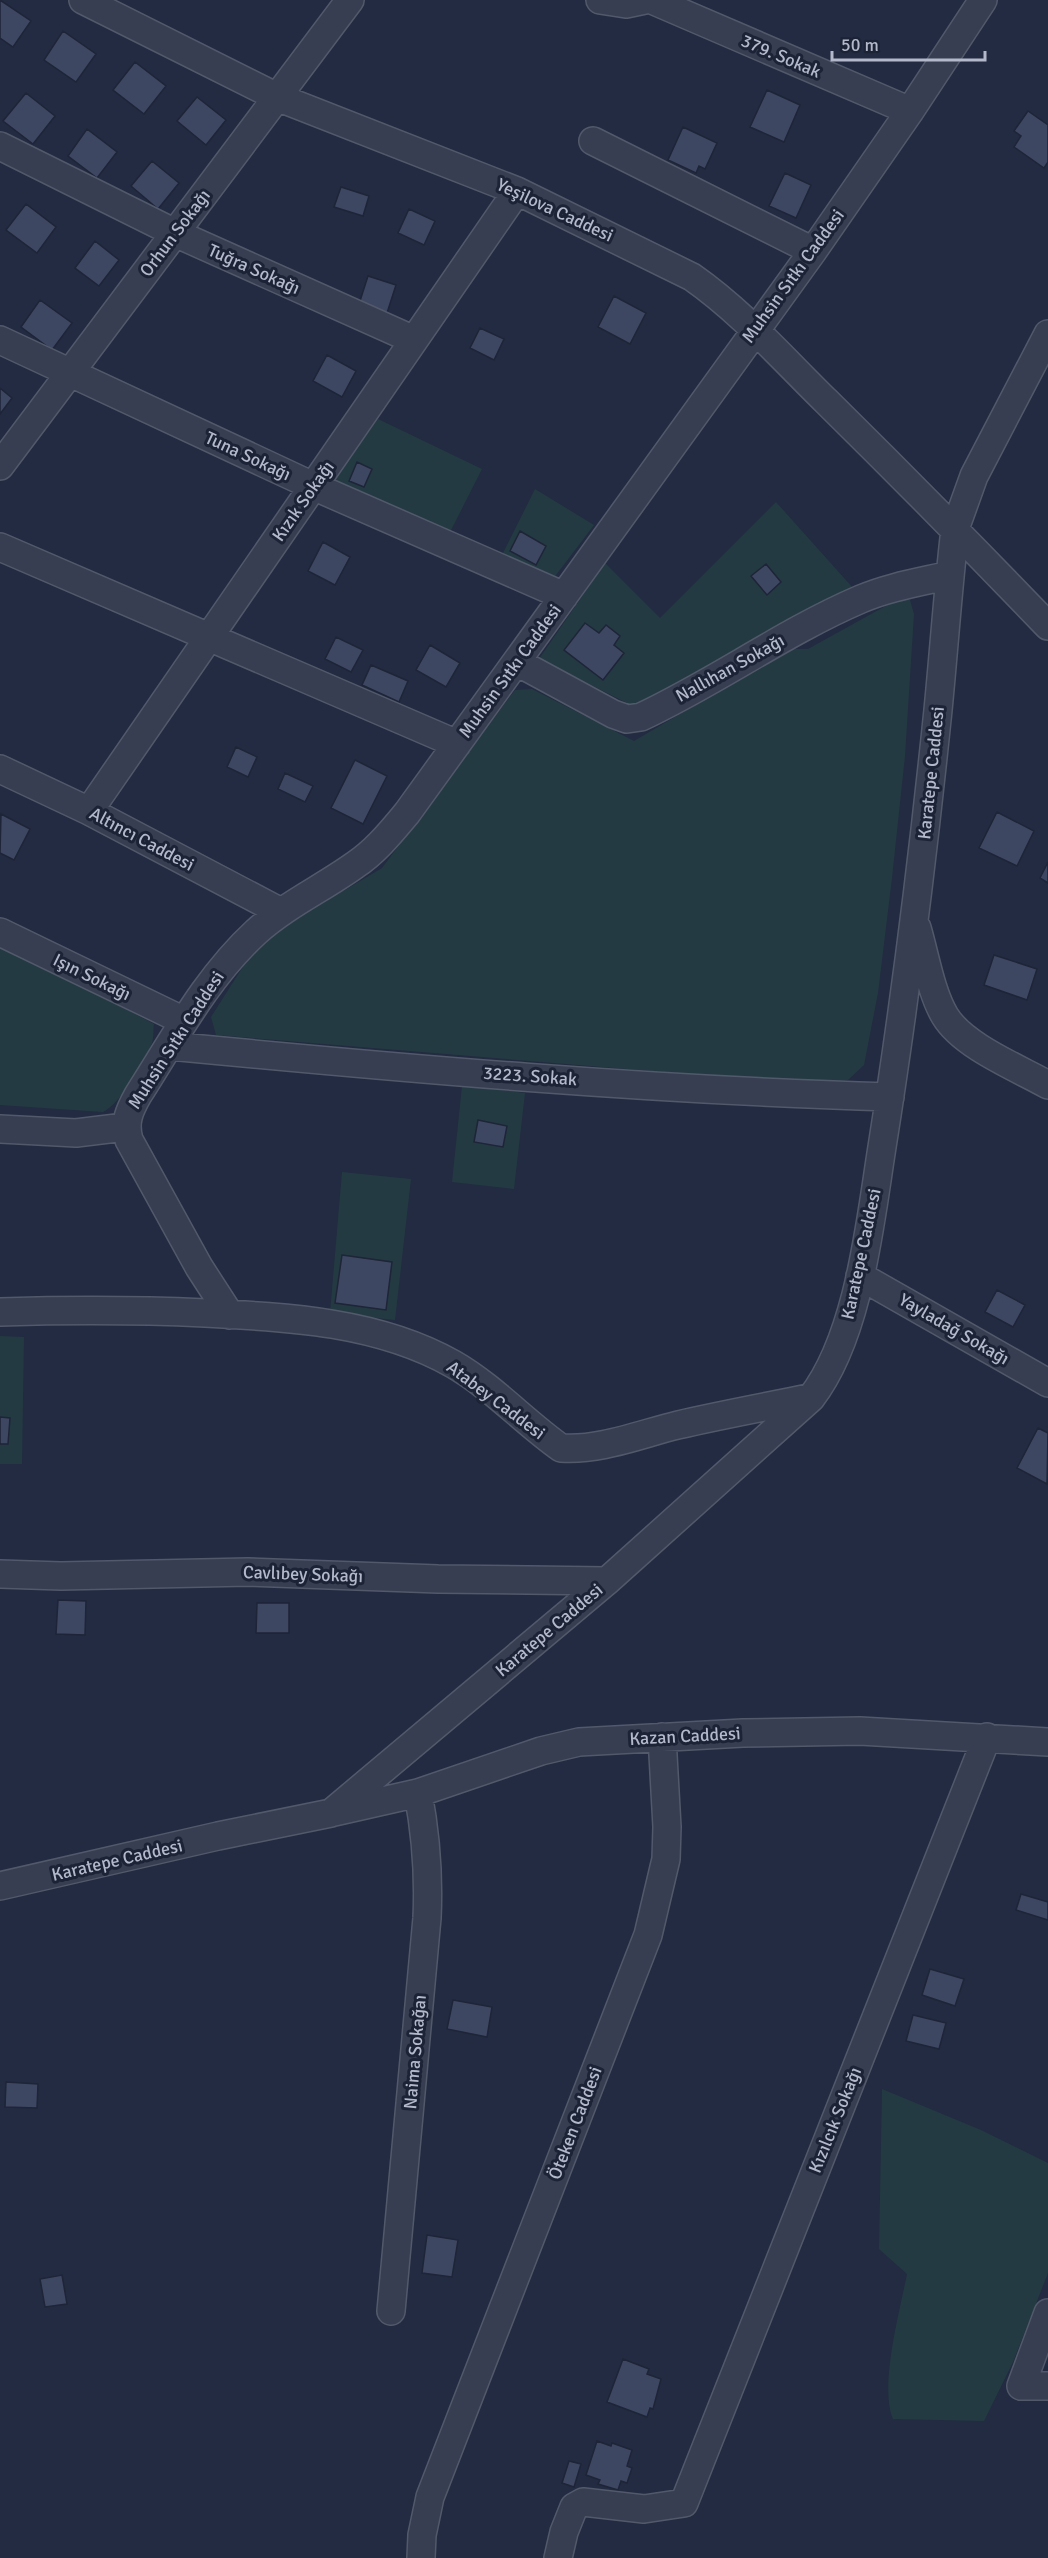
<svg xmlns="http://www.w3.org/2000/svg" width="1048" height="2558" font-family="Signika,sans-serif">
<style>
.green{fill:#243a42}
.building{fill:#3e4762;stroke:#1e2538;stroke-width:1.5}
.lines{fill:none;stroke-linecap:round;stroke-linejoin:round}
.minor-casing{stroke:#52596b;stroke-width:30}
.minor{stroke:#373e51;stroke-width:27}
.labels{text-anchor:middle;stroke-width:6;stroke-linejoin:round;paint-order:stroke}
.street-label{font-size:18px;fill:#b3b9cb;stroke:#1c2336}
</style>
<rect width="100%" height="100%" fill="#222b41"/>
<!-- green -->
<path class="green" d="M 378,419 L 482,469 L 449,534 L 332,482 Z
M 535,489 L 594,525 L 553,579 L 500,559 Z
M 776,502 L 853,588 L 639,709 L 539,659 L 605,563 L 660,618 Z
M 900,598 L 910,600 L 914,614 L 905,756 L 892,878 L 878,993 L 864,1065 L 848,1080 L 821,1085 L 216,1035 L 211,1017 L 251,954 L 308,906 L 345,890 L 382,868 L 515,690 L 532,689 L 634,741 L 791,649 L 808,649 Z
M 0,946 L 34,961 L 154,1024 C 153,1030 154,1037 152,1043 C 145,1062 121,1103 103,1112 L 0,1105 Z
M 462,1086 L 525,1093 L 514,1189 L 452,1182 Z
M 342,1172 L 411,1179 L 395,1320 L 330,1313 Z
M 0,1336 L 24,1337 L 22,1464 L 0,1464 Z
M 882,2089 L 981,2130 L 1048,2163 L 1048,2273 L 1013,2362 L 984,2421 L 893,2419 C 879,2387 900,2310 907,2274 L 879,2249 Z"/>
<!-- building -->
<path class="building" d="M 0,0 L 31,21 L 13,47 L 0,38 Z
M 63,31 L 96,54 L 76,82 L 44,60 Z
M 135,62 L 166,86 L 144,114 L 113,90 Z
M 767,90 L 800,105 L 784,142 L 750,127 Z
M 26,93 L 55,116 L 33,144 L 3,121 Z
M 197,97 L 226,120 L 206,145 L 177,121 Z
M 1028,111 L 1048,125 L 1048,162 L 1044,168 L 1014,147 L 1021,136 L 1014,131 Z
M 683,127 L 717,143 L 705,169 L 699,166 L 696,173 L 668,160 Z
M 87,129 L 117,152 L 97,178 L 68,156 Z
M 152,161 L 179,183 L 158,209 L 131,186 Z
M 785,173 L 811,185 L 796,218 L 769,206 Z
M 341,187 L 369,196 L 363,216 L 334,207 Z
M 26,204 L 56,227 L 37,253 L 6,230 Z
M 409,209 L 435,221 L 424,245 L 398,233 Z
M 95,241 L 119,260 L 99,286 L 75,268 Z
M 368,276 L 396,285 L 387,313 L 359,304 Z
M 614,296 L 646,313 L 630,344 L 598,327 Z
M 40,300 L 72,323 L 52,350 L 21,327 Z
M 480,328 L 504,339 L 494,360 L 470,348 Z
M 327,355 L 356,371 L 342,397 L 313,381 Z
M 0,388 L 12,398 L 0,414 Z
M 357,462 L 372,469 L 364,487 L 349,481 Z
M 520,531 L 546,546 L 536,565 L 510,551 Z
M 323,542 L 350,557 L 335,585 L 308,571 Z
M 766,564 L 781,582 L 767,595 L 751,576 Z
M 585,623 L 599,633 L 606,625 L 620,636 L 614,645 L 624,653 L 603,680 L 564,650 Z
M 336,637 L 363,650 L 351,672 L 325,659 Z
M 430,645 L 460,663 L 446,687 L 416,670 Z
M 371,665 L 408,681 L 399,702 L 362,685 Z
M 236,747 L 257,757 L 248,777 L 227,767 Z
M 355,760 L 387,776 L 363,824 L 331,808 Z
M 285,773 L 313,786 L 305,802 L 278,789 Z
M 997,812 L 1034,831 L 1017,866 L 979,848 Z
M 1,814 L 30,829 L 14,860 L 0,853 Z
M 1048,862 L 1048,883 L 1040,878 Z
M 994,955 L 1037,969 L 1027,1000 L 984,985 Z
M 478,1120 L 507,1126 L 503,1147 L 474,1142 Z
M 342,1255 L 392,1262 L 386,1310 L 335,1303 Z
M 997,1290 L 1025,1305 L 1013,1327 L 985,1312 Z
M 0,1417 L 10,1418 L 8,1444 L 0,1444 Z
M 1038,1428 L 1048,1433 L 1047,1484 L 1017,1468 Z
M 58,1600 L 86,1601 L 85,1635 L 56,1634 Z
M 257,1603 L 289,1603 L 289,1633 L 256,1633 Z
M 1021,1894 L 1048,1902 L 1048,1920 L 1016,1910 Z
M 930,1969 L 964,1979 L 955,2006 L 922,1995 Z
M 453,2000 L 492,2007 L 487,2037 L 447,2029 Z
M 913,2015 L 946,2023 L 939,2049 L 906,2041 Z
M 6,2082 L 38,2084 L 37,2108 L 5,2107 Z
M 427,2235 L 458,2240 L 452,2277 L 422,2273 Z
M 62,2275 L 67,2304 L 45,2307 L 40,2279 Z
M 623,2359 L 649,2369 L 647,2374 L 661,2379 L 653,2409 L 650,2408 L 647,2417 L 607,2402 Z
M 597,2441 L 611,2446 L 612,2443 L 632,2450 L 627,2466 L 632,2468 L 627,2483 L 621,2481 L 618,2490 L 598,2484 L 600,2480 L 586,2475 Z
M 569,2461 L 581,2464 L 574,2487 L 562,2483 Z"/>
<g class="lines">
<!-- minor casing -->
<g class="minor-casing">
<path id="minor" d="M 83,0 L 277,97 L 517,191 L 692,277 C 742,312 783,359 826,401 C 901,475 975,550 1048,626
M 600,0 L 626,4 L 645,0
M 652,0 L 910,111
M 593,141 L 813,251
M 0,146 L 175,233 L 414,340
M 0,340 L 313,486 L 564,596
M 0,466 L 350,0
M 0,547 L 457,744
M 517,662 L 613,714 L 627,719 L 641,717 C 716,682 784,632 861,599 C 889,587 920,582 950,575
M 0,769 L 89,811 L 281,912
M 89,811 L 517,191
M 917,928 C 925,955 931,993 945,1016 C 963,1046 1018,1068 1048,1085
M 0,932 L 184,1021
M 170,1046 C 408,1069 650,1090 890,1097
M 0,1129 L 76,1133 L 125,1127
M 860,1276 L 1048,1383
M 0,1312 C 68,1310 137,1310 205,1313 C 289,1317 379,1322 453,1364 C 493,1387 524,1422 561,1448 C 599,1451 641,1434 678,1425 C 721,1415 765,1407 809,1398
M 230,1315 L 199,1267 L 129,1140 C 124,1122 129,1111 138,1095 C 174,1039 206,978 256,932 C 286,905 323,888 355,865 C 376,851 391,832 407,813 L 813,251 L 910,111 L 983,0
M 0,1574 L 61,1576 L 248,1572 L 438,1579 L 607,1581
M 334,1812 L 418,1793 L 541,1751 L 579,1742 L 743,1733 L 860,1731 L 1048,1742
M 0,1886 L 218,1836 L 331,1813 L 607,1581 L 811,1398 C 859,1336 870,1223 882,1147 C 905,1002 923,856 938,710 C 944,649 948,589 955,529 L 974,476 L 1048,334
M 391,2311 L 427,1918 C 429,1875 426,1835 418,1793
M 1048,2313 L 1021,2386 L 1048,2386
M 421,2558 L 422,2535 L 430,2497 L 648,1935 L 666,1859 L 667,1827 L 662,1737
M 558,2558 L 564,2532 L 574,2507 L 583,2502 L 644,2509 L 684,2503 L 987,1737"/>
</g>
<!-- minor -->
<use href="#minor" class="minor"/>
</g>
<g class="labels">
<!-- street labels -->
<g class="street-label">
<text transform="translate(781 56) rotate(23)" y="6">379. Sokak</text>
<text transform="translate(555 210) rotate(25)" y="6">Yeşilova Caddesi</text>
<text transform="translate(175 233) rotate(-53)" y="6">Orhun Sokağı</text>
<text transform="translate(254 269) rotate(24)" y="6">Tuğra Sokağı</text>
<text transform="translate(793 276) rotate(-54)" y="6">Muhsin Sıtkı Caddesi</text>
<text transform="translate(248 456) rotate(25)" y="6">Tuna Sokağı</text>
<text transform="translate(303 501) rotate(-55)" y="6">Kızık Sokağı</text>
<text transform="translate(730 668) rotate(-29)" y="6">Nallıhan Sokağı</text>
<text transform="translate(510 671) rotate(-54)" y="6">Muhsin Sıtkı Caddesi</text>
<text transform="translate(931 773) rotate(-84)" y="6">Karatepe Caddesi</text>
<text transform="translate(142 839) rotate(28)" y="6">Altıncı Caddesi</text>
<text transform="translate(92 977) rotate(26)" y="6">Işın Sokağı</text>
<text transform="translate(176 1040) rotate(-57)" y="6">Muhsin Sıtkı Caddesi</text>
<text transform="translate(530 1076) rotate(4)" y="6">3223. Sokak</text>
<text transform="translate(861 1254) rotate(-78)" y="6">Karatepe Caddesi</text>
<text transform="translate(954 1329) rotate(30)" y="6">Yayladağ Sokağı</text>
<text transform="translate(496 1400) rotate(37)" y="6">Atabey Caddesi</text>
<text transform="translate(303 1574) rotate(2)" y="6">Cavlıbey Sokağı</text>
<text transform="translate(549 1630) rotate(-40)" y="6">Karatepe Caddesi</text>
<text transform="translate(685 1736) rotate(-3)" y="6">Kazan Caddesi</text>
<text transform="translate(117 1860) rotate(-13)" y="6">Karatepe Caddesi</text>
<text transform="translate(415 2052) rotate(-85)" y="6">Naima Sokağaı</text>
<text transform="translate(835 2120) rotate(-68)" y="6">Kızılcık Sokağı</text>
<text transform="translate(575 2123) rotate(-69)" y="6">Öteken Caddesi</text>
</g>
</g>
<!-- scale -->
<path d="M832 51v9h153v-9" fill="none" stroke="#b3b9cb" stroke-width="3"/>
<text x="841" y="51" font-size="18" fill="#b3b9cb" stroke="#1c2336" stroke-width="4.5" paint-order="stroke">50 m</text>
</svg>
